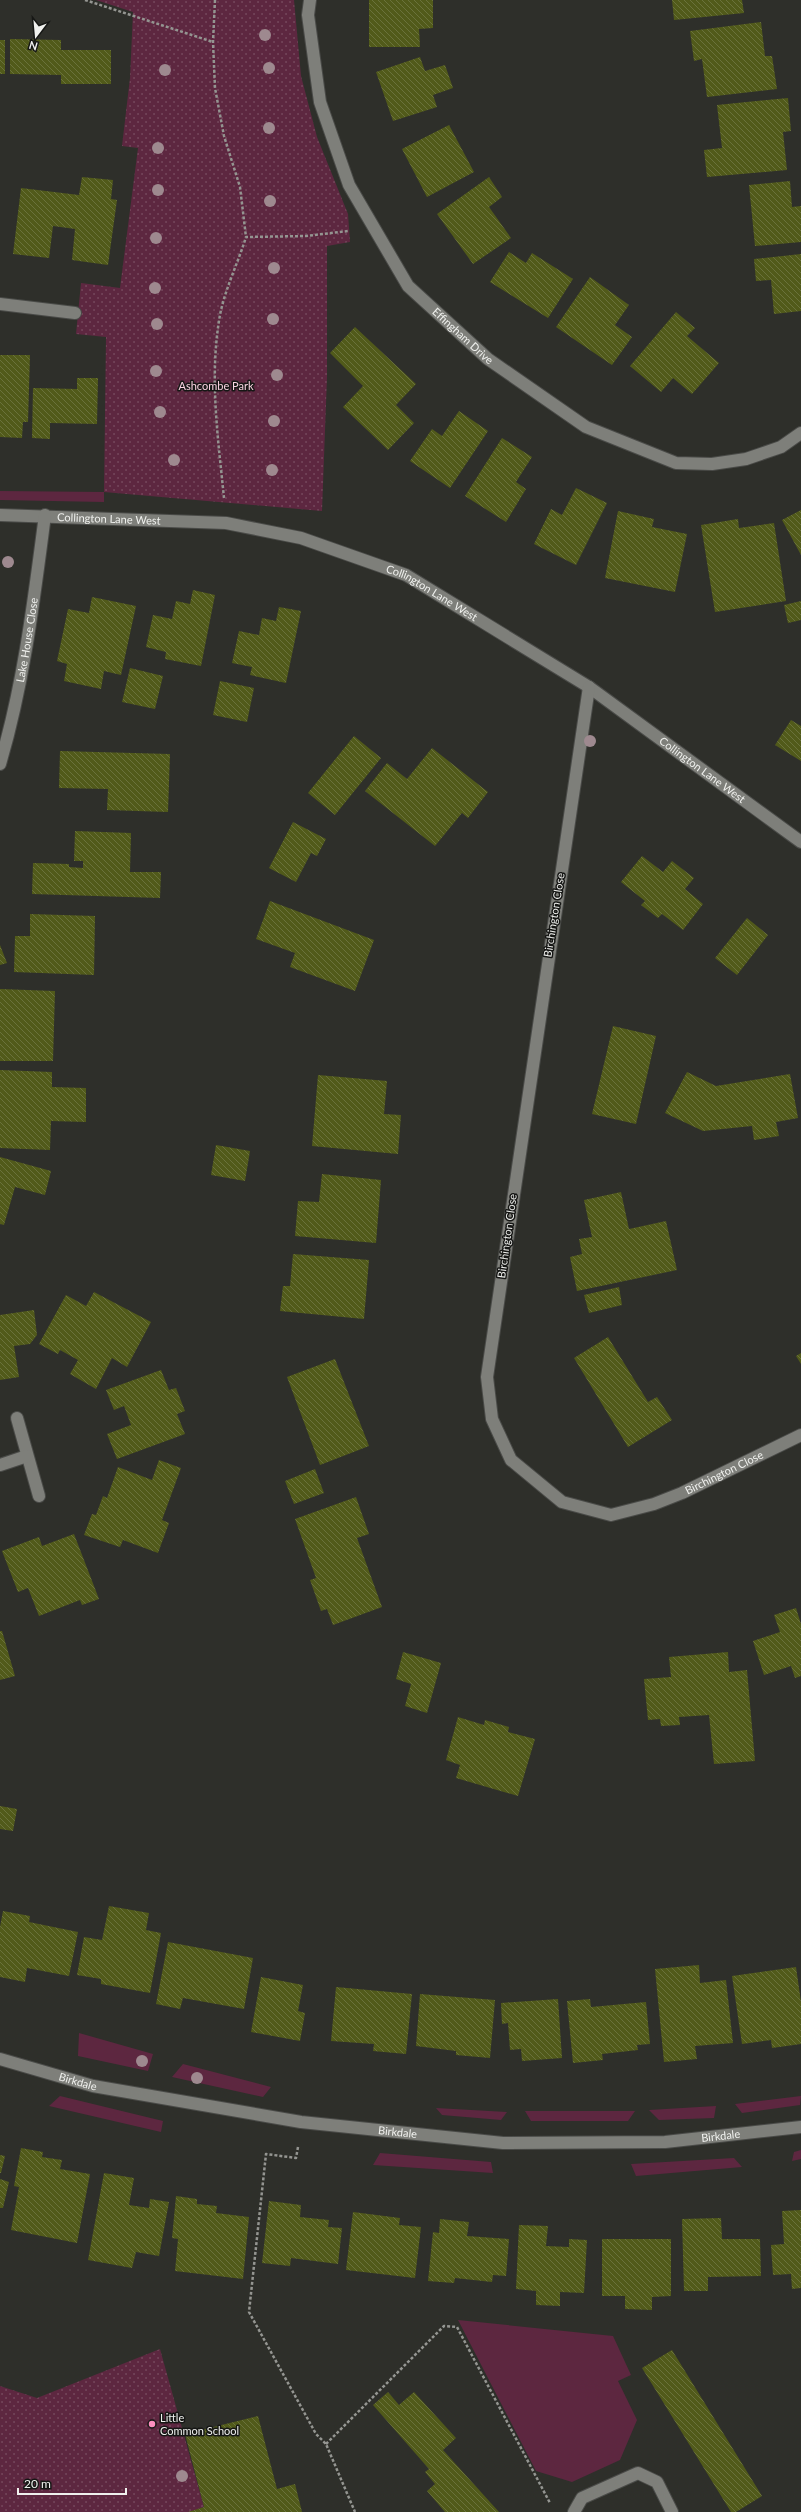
<svg xmlns="http://www.w3.org/2000/svg" width="801" height="2512" font-family="Lato,sans-serif">
<style>
.grass{fill:#5d2740}
.park{fill:url(#park-dots)}
.building{fill:url(#building-back-hatch)}
.lines{fill:none;stroke-linecap:round;stroke-linejoin:round}
.minor-casing{stroke:#4a4b48;stroke-width:14}
.path{stroke:#949591;stroke-width:2.5;stroke-dasharray:3 2;stroke-linecap:butt}
.minor{stroke:#7e7f7a;stroke-width:12}
.tree{fill:#9e898f}
.poi-dot{fill:#fd8ebf;stroke:#161715;stroke-width:1.5}
.labels{text-anchor:middle;stroke-width:3;stroke-linejoin:round;paint-order:stroke}
.street-label{font-size:11px;fill:#f0f1ee;stroke:#161715}
.park-label{font-size:11px;fill:#f9d3e1;stroke:#161715}
.poi-label{font-size:11px;fill:#f0f1ee;stroke:#161715;text-anchor:start}
</style>
<defs>
<pattern id="park-dots" width="8" height="8" patternUnits="userSpaceOnUse"><rect width="8" height="8" fill="#5d2740"/><path d="M2 2h.1M6 6h.1" fill="none" stroke="#75475c" stroke-width="1.8" stroke-linecap="round"/></pattern>
<pattern id="building-back-hatch" width="6" height="6" patternUnits="userSpaceOnUse"><rect width="6" height="6" fill="#515a1a"/><path d="M-1 5l2 2M0 0l6 6M5-1l2 2" fill="none" stroke="#6a723c"/></pattern>
</defs>
<rect width="100%" height="100%" fill="#2e2f2a"/>
<!-- grass -->
<path class="grass" d="M 0,491 L 104,492 L 104,502 L 0,500 Z
M 79,2033 L 153,2054 L 148,2071 L 78,2056 Z
M 183,2064 L 271,2087 L 263,2097 L 172,2077 Z
M 60,2096 L 163,2121 L 161,2132 L 49,2106 Z
M 801,2096 L 800,2105 L 742,2113 L 735,2104 Z
M 716,2106 L 714,2118 L 659,2120 L 649,2110 Z
M 436,2108 L 507,2112 L 501,2120 L 442,2115 Z
M 525,2111 L 635,2111 L 628,2121 L 531,2121 Z
M 801,2150 L 801,2159 L 792,2161 L 794,2152 Z
M 380,2153 L 491,2162 L 493,2173 L 373,2165 Z
M 734,2158 L 742,2167 L 636,2176 L 631,2164 Z
M 458,2320 L 613,2336 L 631,2375 L 618,2381 L 637,2420 L 620,2460 L 572,2482 L 536,2471 Z"/>
<!-- park -->
<path class="park" d="M 96,0 L 294,0 L 301,76 L 317,137 L 348,214 L 350,242 L 327,246 L 327,377 L 322,511 L 104,492 L 106,337 L 76,334 L 81,283 L 120,288 L 138,148 L 122,146 L 130,78 L 133,12 Z
M 160,2349 L 204,2507 L 190,2512 L 0,2512 L 0,2386 L 37,2398 Z"/>
<!-- building -->
<path class="building" d="M 369,0 L 433,0 L 433,28 L 419,29 L 420,47 L 369,47 Z
M 672,0 L 742,0 L 744,13 L 674,20 Z
M 761,22 L 765,56 L 772,56 L 777,89 L 707,97 L 702,59 L 694,61 L 690,31 Z
M 10,39 L 61,40 L 61,50 L 111,50 L 111,84 L 61,84 L 61,75 L 10,74 Z
M 0,40 L 5,40 L 5,74 L 0,74 Z
M 420,57 L 425,71 L 445,65 L 453,88 L 433,95 L 437,107 L 393,121 L 376,72 Z
M 788,98 L 791,131 L 783,132 L 787,170 L 707,177 L 704,150 L 722,148 L 717,105 Z
M 449,125 L 474,172 L 427,197 L 402,149 Z
M 82,177 L 113,180 L 111,199 L 117,200 L 108,265 L 72,260 L 75,229 L 53,226 L 49,258 L 13,254 L 21,188 L 79,195 Z
M 489,177 L 502,197 L 489,207 L 511,238 L 473,264 L 437,214 Z
M 790,181 L 792,207 L 801,206 L 801,242 L 755,246 L 749,185 Z
M 509,252 L 526,263 L 532,253 L 573,279 L 548,318 L 490,282 Z
M 801,254 L 801,311 L 774,314 L 771,280 L 756,281 L 754,259 Z
M 590,277 L 629,305 L 615,325 L 632,337 L 612,365 L 556,327 Z
M 676,312 L 695,328 L 687,336 L 719,363 L 692,394 L 673,378 L 661,392 L 630,366 Z
M 355,327 L 416,384 L 396,405 L 414,423 L 388,450 L 343,407 L 363,386 L 330,353 Z
M 0,355 L 30,355 L 28,422 L 23,422 L 22,438 L 0,437 Z
M 77,378 L 98,378 L 97,424 L 50,423 L 50,439 L 32,438 L 33,388 L 77,389 Z
M 459,411 L 488,431 L 450,488 L 410,461 L 432,429 L 442,436 Z
M 502,438 L 532,457 L 516,482 L 526,489 L 506,522 L 465,496 Z
M 576,488 L 607,503 L 576,565 L 534,544 L 551,509 L 562,515 Z
M 801,510 L 801,555 L 782,520 Z
M 618,511 L 654,519 L 652,527 L 687,534 L 675,592 L 605,578 Z
M 738,519 L 739,528 L 774,523 L 786,601 L 715,612 L 701,525 Z
M 193,590 L 215,595 L 201,666 L 165,659 L 166,652 L 146,647 L 153,615 L 172,619 L 176,601 L 190,604 Z
M 92,597 L 136,606 L 121,675 L 104,671 L 101,689 L 64,681 L 67,664 L 57,661 L 68,609 L 89,613 Z
M 801,601 L 801,620 L 788,623 L 784,605 Z
M 279,607 L 301,611 L 286,683 L 250,675 L 252,667 L 232,663 L 239,631 L 259,635 L 262,618 L 276,621 Z
M 130,668 L 163,676 L 155,709 L 122,702 Z
M 220,681 L 254,688 L 247,722 L 213,715 Z
M 791,720 L 801,726 L 801,761 L 775,745 Z
M 354,736 L 381,758 L 335,815 L 308,793 Z
M 432,748 L 488,792 L 468,818 L 462,813 L 435,846 L 365,791 L 387,763 L 407,779 Z
M 60,751 L 170,754 L 168,812 L 107,810 L 108,789 L 59,788 Z
M 293,822 L 326,839 L 317,856 L 311,853 L 296,882 L 269,868 Z
M 75,831 L 131,833 L 130,872 L 161,872 L 160,898 L 32,894 L 33,863 L 69,864 L 69,867 L 83,868 L 83,861 L 74,861 Z
M 642,856 L 663,872 L 672,861 L 694,878 L 685,889 L 703,904 L 683,930 L 662,914 L 658,918 L 641,905 L 645,901 L 621,882 Z
M 270,901 L 374,940 L 355,991 L 290,967 L 295,953 L 256,939 Z
M 30,914 L 95,916 L 94,975 L 14,972 L 15,936 L 30,936 Z
M 747,918 L 768,935 L 737,975 L 715,958 Z
M 0,945 L 7,963 L 0,965 Z
M 0,989 L 55,991 L 53,1061 L 0,1061 Z
M 613,1026 L 656,1036 L 636,1124 L 592,1114 Z
M 0,1070 L 52,1072 L 52,1087 L 86,1088 L 86,1122 L 51,1121 L 50,1150 L 0,1148 Z
M 687,1072 L 716,1086 L 790,1074 L 798,1118 L 776,1122 L 779,1136 L 754,1140 L 752,1126 L 703,1131 L 665,1113 Z
M 318,1075 L 387,1081 L 384,1114 L 401,1115 L 398,1154 L 312,1146 Z
M 216,1145 L 250,1151 L 245,1181 L 211,1175 Z
M 0,1157 L 51,1171 L 45,1195 L 15,1187 L 4,1225 L 0,1224 Z
M 322,1174 L 381,1180 L 376,1243 L 295,1236 L 298,1201 L 319,1202 Z
M 621,1192 L 629,1229 L 666,1221 L 677,1270 L 577,1291 L 570,1257 L 582,1254 L 579,1239 L 592,1237 L 584,1200 Z
M 293,1254 L 369,1260 L 364,1319 L 280,1311 L 283,1286 L 290,1286 Z
M 619,1287 L 622,1305 L 589,1313 L 584,1295 Z
M 94,1292 L 151,1322 L 127,1367 L 112,1358 L 96,1389 L 70,1374 L 78,1360 L 60,1350 L 58,1354 L 39,1344 L 66,1295 L 86,1306 Z
M 34,1310 L 37,1335 L 30,1344 L 14,1346 L 19,1377 L 0,1380 L 0,1315 Z
M 608,1337 L 648,1402 L 657,1397 L 672,1420 L 628,1447 L 574,1358 Z
M 801,1353 L 801,1364 L 796,1356 Z
M 335,1359 L 369,1446 L 320,1465 L 287,1377 Z
M 161,1370 L 169,1390 L 176,1388 L 185,1411 L 177,1414 L 185,1434 L 117,1459 L 107,1434 L 131,1425 L 124,1406 L 114,1410 L 106,1390 Z
M 159,1460 L 181,1468 L 162,1520 L 169,1523 L 158,1553 L 123,1540 L 120,1547 L 84,1535 L 92,1514 L 96,1515 L 103,1496 L 107,1498 L 118,1467 L 152,1480 Z
M 315,1469 L 324,1493 L 294,1504 L 285,1481 Z
M 356,1497 L 369,1534 L 357,1538 L 382,1607 L 333,1625 L 327,1609 L 321,1611 L 310,1580 L 316,1578 L 295,1519 Z
M 74,1534 L 99,1599 L 82,1605 L 80,1600 L 39,1616 L 28,1588 L 18,1592 L 2,1551 L 39,1537 L 42,1546 Z
M 796,1608 L 801,1624 L 801,1676 L 795,1678 L 791,1666 L 764,1675 L 753,1641 L 780,1632 L 774,1615 Z
M 0,1631 L 2,1631 L 15,1676 L 0,1680 Z
M 403,1652 L 441,1663 L 427,1713 L 405,1706 L 411,1684 L 396,1679 Z
M 728,1652 L 729,1672 L 747,1670 L 755,1761 L 714,1764 L 709,1715 L 679,1717 L 680,1725 L 661,1726 L 660,1719 L 648,1720 L 644,1679 L 671,1677 L 669,1657 Z
M 458,1717 L 484,1725 L 485,1720 L 509,1727 L 508,1732 L 535,1739 L 518,1796 L 456,1778 L 460,1765 L 446,1760 Z
M 0,1806 L 17,1809 L 13,1831 L 0,1829 Z
M 109,1906 L 149,1913 L 146,1930 L 161,1933 L 150,1993 L 101,1984 L 101,1979 L 77,1975 L 84,1937 L 102,1940 Z
M 3,1911 L 30,1916 L 29,1922 L 78,1932 L 69,1976 L 27,1968 L 25,1982 L 0,1977 L 0,1927 Z
M 168,1942 L 253,1958 L 244,2009 L 183,1998 L 180,2009 L 156,2004 Z
M 699,1965 L 700,1983 L 726,1980 L 733,2043 L 695,2046 L 697,2059 L 664,2062 L 655,1969 Z
M 796,1967 L 801,2002 L 801,2044 L 772,2048 L 771,2040 L 742,2044 L 732,1976 Z
M 261,1977 L 303,1985 L 298,2011 L 305,2013 L 300,2041 L 251,2032 Z
M 336,1987 L 412,1994 L 406,2054 L 373,2051 L 374,2044 L 331,2041 Z
M 420,1994 L 495,2000 L 490,2058 L 456,2055 L 456,2051 L 416,2046 Z
M 558,1999 L 562,2058 L 522,2061 L 521,2049 L 510,2050 L 508,2023 L 502,2024 L 501,2003 Z
M 590,1999 L 591,2007 L 646,2002 L 650,2044 L 637,2045 L 638,2050 L 602,2054 L 603,2060 L 573,2063 L 567,2001 Z
M 21,2148 L 43,2152 L 42,2157 L 62,2160 L 60,2169 L 90,2174 L 77,2243 L 11,2230 L 19,2187 L 14,2186 Z
M 0,2155 L 5,2156 L 1,2173 L 0,2173 Z
M 104,2173 L 134,2178 L 129,2205 L 149,2208 L 150,2199 L 169,2202 L 159,2256 L 136,2252 L 132,2268 L 88,2260 Z
M 0,2179 L 9,2182 L 3,2208 L 0,2208 Z
M 176,2196 L 197,2199 L 197,2204 L 217,2206 L 216,2213 L 249,2217 L 243,2279 L 175,2271 L 178,2239 L 172,2238 Z
M 269,2201 L 301,2205 L 300,2217 L 329,2220 L 328,2227 L 342,2228 L 338,2264 L 291,2258 L 290,2266 L 262,2263 Z
M 801,2210 L 801,2288 L 792,2289 L 791,2274 L 773,2275 L 771,2245 L 784,2244 L 782,2211 Z
M 353,2212 L 400,2218 L 399,2225 L 421,2227 L 415,2278 L 346,2270 Z
M 721,2218 L 722,2239 L 760,2239 L 761,2276 L 708,2277 L 708,2291 L 684,2291 L 682,2219 Z
M 440,2219 L 469,2222 L 467,2236 L 509,2239 L 506,2276 L 493,2275 L 492,2282 L 455,2278 L 454,2283 L 428,2281 L 433,2232 L 439,2233 Z
M 519,2225 L 548,2226 L 546,2246 L 569,2247 L 569,2239 L 587,2240 L 584,2293 L 560,2292 L 560,2306 L 536,2305 L 536,2291 L 516,2289 Z
M 602,2239 L 671,2239 L 671,2296 L 652,2297 L 652,2310 L 625,2309 L 625,2296 L 602,2296 Z
M 672,2350 L 762,2496 L 736,2512 L 731,2512 L 642,2368 Z
M 388,2392 L 399,2405 L 414,2392 L 456,2438 L 443,2450 L 499,2512 L 445,2512 L 427,2491 L 435,2484 L 425,2472 L 429,2469 L 373,2405 Z
M 258,2416 L 277,2489 L 295,2484 L 302,2512 L 188,2512 L 204,2507 L 185,2434 Z"/>
<g class="lines">
<!-- minor casing -->
<g class="minor-casing">
<g id="minor">
<path id="s1" d="M 310,0 L 308,15 L 320,102 L 349,185 L 408,286 L 488,359 L 586,427 L 676,463 L 712,464 L 746,459 L 781,447 L 801,433"/>
<path d="M 0,304 L 75,313"/>
<path id="s2" d="M 0,515 L 226,523 L 301,538 L 406,575 L 589,687 L 801,842"/>
<path id="s3" d="M 589,687 L 487,1377 L 492,1419 L 511,1460 L 562,1502 L 611,1515 L 654,1504 L 682,1493 L 801,1435"/>
<path id="s4" d="M 0,764 C 24,683 34,599 45,515"/>
<path d="M 17,1418 L 39,1496"/>
<path d="M 0,1465 L 27,1456"/>
<path id="s5" d="M 0,2059 L 93,2086 L 301,2122 L 503,2143 L 665,2142 L 801,2127"/>
<path d="M 574,2512 L 582,2498 L 638,2473 L 657,2482 L 672,2512"/>
</g>
</g>
<!-- path -->
<path class="path" d="M 85,0 L 213,42
M 215,0 L 213,42 L 215,88 L 224,136 L 240,187 L 246,237
M 224,498 C 218,438 209,376 220,315 C 225,289 238,263 246,237 L 306,236 L 348,231
M 298,2147 L 296,2158 L 266,2154 L 249,2312 L 316,2434 L 326,2444 L 355,2512
M 326,2444 L 444,2326 L 457,2327 L 550,2503"/>
<!-- minor -->
<use href="#minor" class="minor"/>
</g>
<!-- trees -->
<g class="tree">
<circle cx="265" cy="35" r="6"/>
<circle cx="269" cy="68" r="6"/>
<circle cx="165" cy="70" r="6"/>
<circle cx="269" cy="128" r="6"/>
<circle cx="158" cy="148" r="6"/>
<circle cx="158" cy="190" r="6"/>
<circle cx="270" cy="201" r="6"/>
<circle cx="156" cy="238" r="6"/>
<circle cx="274" cy="268" r="6"/>
<circle cx="155" cy="288" r="6"/>
<circle cx="273" cy="319" r="6"/>
<circle cx="157" cy="324" r="6"/>
<circle cx="156" cy="371" r="6"/>
<circle cx="277" cy="375" r="6"/>
<circle cx="160" cy="412" r="6"/>
<circle cx="274" cy="421" r="6"/>
<circle cx="174" cy="460" r="6"/>
<circle cx="272" cy="470" r="6"/>
<circle cx="8" cy="562" r="6"/>
<circle cx="590" cy="741" r="6"/>
<circle cx="142" cy="2061" r="6"/>
<circle cx="197" cy="2078" r="6"/>
<circle cx="182" cy="2476" r="6"/>
</g>
<!-- markers -->
<circle class="poi-dot" cx="152" cy="2424" r="4"/>
<g class="labels">
<!-- street labels -->
<g class="street-label">
<text dy="4" stroke="none"><textPath href="#s1" startOffset="382">Effingham Drive</textPath></text>
<text dy="4" stroke="none"><textPath href="#s2" startOffset="109">Collington Lane West</textPath></text>
<text dy="4" stroke="none"><textPath href="#s2" startOffset="445">Collington Lane West</textPath></text>
<text dy="4" stroke="none"><textPath href="#s4" startOffset="127">Lake House Close</textPath></text>
<text dy="4" stroke="none"><textPath href="#s2" startOffset="769">Collington Lane West</textPath></text>
<text transform="translate(554 915) rotate(-81)" y="4">Birchington Close</text>
<text transform="translate(507 1236) rotate(-82)" y="4">Birchington Close</text>
<text dy="4" stroke="none"><textPath href="#s3" startOffset="1023">Birchington Close</textPath></text>
<text dy="4" stroke="none"><textPath href="#s5" startOffset="81">Birkdale</textPath></text>
<text dy="4" stroke="none"><textPath href="#s5" startOffset="405">Birkdale</textPath></text>
<text dy="4" stroke="none"><textPath href="#s5" startOffset="729">Birkdale</textPath></text>
</g>
<!-- park labels -->
<g class="park-label">
<text x="216" y="390">Ashcombe Park</text>
</g>
<!-- poi labels -->
<g class="poi-label">
<text x="160" y="2422">Little<tspan x="160" dy="13">Common School</tspan></text>
</g>
</g>
<!-- north arrow -->
<g transform="translate(36 36) rotate(196)" stroke="#161715" stroke-width="3" paint-order="stroke">
<path d="M0-3L7 15L0 10L-7 15Z" fill="#f0f1ee"/>
<text y="-6" font-size="11" font-weight="bold" text-anchor="middle" fill="#f0f1ee">N</text>
</g>
<!-- scale -->
<path d="M18 2488v6h108v-6" fill="none" stroke="#f0f1ee" stroke-width="2"/>
<text x="24" y="2488" font-size="12" fill="#f0f1ee" stroke="#161715" stroke-width="3" paint-order="stroke">20 m</text>
</svg>
